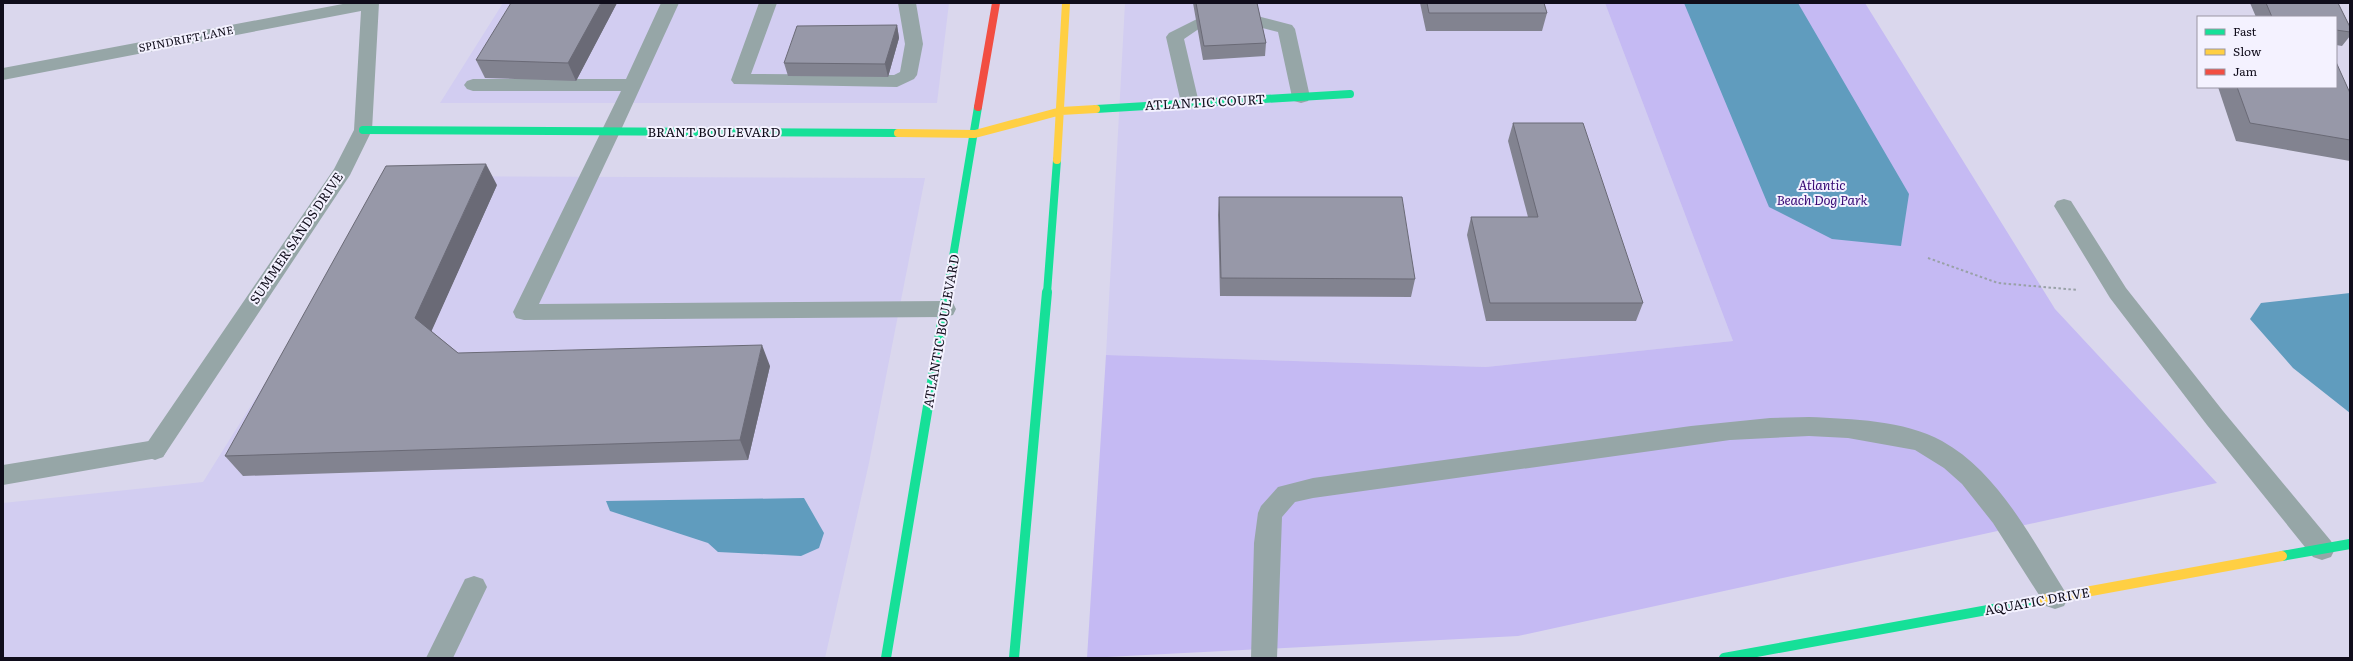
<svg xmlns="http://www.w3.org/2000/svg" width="2353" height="661" font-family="Literata,serif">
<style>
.built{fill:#d2cdf1}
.green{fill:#c5baf3}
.water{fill:#609cbe}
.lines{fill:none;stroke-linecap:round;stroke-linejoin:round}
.path{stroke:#99a1a7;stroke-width:2;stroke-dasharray:2.5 2.5;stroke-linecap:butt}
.lane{fill:#96a6a7;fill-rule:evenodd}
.street{fill:#96a6a7;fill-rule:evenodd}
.fast-far1{stroke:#16e098;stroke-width:8}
.fast{stroke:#16e098;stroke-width:10}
.slow-far1{stroke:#ffcf43;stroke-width:8}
.slow{stroke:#ffcf43;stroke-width:10}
.jam{stroke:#f24e42;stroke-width:8}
.wall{fill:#828390}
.shaded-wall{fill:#6a6a76}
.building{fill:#9798a8;stroke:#6a6a76}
.labels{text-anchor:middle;stroke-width:4;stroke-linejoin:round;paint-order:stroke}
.far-street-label{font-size:11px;fill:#100d1b;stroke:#f4f2ff}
.street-label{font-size:13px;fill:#100d1b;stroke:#f4f2ff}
.park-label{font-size:13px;font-style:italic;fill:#350773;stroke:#f4f2ff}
</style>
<rect width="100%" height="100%" fill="#dad7ed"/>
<!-- built -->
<path class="built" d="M 503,3 L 949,3 L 937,103 L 440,103 Z
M 1125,3 L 1605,3 L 1733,341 L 1486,367 L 1106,355 Z
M 395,176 L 925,178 L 869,463 L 825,658 L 3,658 L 3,503 L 203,482 Z"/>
<!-- green -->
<path class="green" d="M 1605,3 L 1865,3 L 2055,309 L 2217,483 L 1518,636 L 1087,658 L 1106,355 L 1486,367 L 1733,341 Z"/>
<!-- water -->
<path class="water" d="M 1684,3 L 1798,3 L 1909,194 L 1901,246 L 1832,239 L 1769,207 Z
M 2350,293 L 2350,413 L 2293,368 L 2250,319 L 2261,303 Z
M 804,498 L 824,533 L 819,548 L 801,556 L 718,552 L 708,543 L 610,511 L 606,501 Z"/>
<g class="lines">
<!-- path -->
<path class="path" d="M 1928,258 L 1998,283 L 2078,290"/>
<!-- lane -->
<path class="lane" d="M 661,3 L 679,3 L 620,132 L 539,304 L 945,301 L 953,303 L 956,309 L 953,315 L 945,317 L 524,320 L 516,318 L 513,312 L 621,91 L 473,91 L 467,89 L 464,85 L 467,81 L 473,79 L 626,79 Z
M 759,3 L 777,3 L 751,74 L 894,75 L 900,72 L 905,44 L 898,3 L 916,3 L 923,44 L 917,75 L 914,79 L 897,87 L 734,84 L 731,80 Z
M 1257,16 L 1292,25 L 1295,29 L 1310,97 L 1308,101 L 1301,103 L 1294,101 L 1292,97 L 1278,32 L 1251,25 L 1248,21 L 1251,17 Z
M 1197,19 L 1203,20 L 1206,24 L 1184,39 L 1199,103 L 1197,107 L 1190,109 L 1183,107 L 1181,103 L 1166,37 L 1169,33 Z
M 2064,199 L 2071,201 L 2126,288 L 2223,411 L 2331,541 L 2335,549 L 2331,557 L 2322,560 L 2313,557 L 2207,425 L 2110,298 L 2054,206 L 2057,201 Z
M 1809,417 C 1852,419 1904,420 1942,441 C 1998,472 2031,538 2064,590 L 2068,598 L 2064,606 L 2055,609 L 2046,606 L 1993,523 L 1962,484 L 1944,468 L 1915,450 L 1848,438 L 1809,436 L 1730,440 L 1313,498 L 1295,502 L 1282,517 L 1277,658 L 1251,658 L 1254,543 L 1258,513 L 1261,506 L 1278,487 L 1313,478 L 1691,426 L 1770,418 Z
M 155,440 L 163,443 L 167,450 L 163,457 L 3,485 L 3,465 Z
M 474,576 L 483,579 L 487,587 L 453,658 L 426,658 L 465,579 Z"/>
<!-- street -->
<path class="street" d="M 348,3 L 379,3 L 372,130 L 350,175 L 163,457 L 155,460 L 147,457 L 143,450 L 147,443 L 334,169 L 354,130 L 361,11 L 3,80 L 3,68 Z"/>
<!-- fast-far1 -->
<path class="fast-far1" d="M 1096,109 L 1350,94
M 363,130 L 898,133
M 947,293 L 978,107
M 1047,293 L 1057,160"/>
<!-- fast -->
<path class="fast" d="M 2282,556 L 2350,544
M 886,658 L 947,292
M 1014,658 L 1047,292
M 1724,658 L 2042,600"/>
<!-- slow-far1 -->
<path class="slow-far1" d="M 898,133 L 975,134 L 1061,111 L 1096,109
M 1057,160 L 1066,3"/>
<!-- slow -->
<path class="slow" d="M 2042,600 L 2282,556"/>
<!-- jam -->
<path class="jam" d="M 978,107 L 996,3"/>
</g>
<!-- wall -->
<path class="wall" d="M 617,3 L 576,81 L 485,78 L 476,60 Z
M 1193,3 L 1257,3 L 1266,43 L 1265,56 L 1203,60 Z
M 1420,3 L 1544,3 L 1547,13 L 1542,31 L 1426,31 Z
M 2250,3 L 2338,3 L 2350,27 L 2350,36 L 2342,46 L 2336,45 L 2336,17 L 2256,17 Z
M 897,25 L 899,38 L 888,77 L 788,76 L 784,63 Z
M 2218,87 L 2336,87 L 2350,93 L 2350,161 L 2236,141 Z
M 1513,123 L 1643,303 L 1636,321 L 1486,321 L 1467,235 L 1471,217 L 1528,217 L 1508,141 Z
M 497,185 L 431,331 L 458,353 L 770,366 L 748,460 L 243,476 L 225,456 Z
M 1219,197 L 1415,279 L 1411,297 L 1220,296 L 1218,215 Z"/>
<!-- shaded-wall -->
<path class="shaded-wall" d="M 601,3 L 617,3 L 576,81 L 568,63 Z
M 897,25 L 899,38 L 888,77 L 885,64 Z
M 486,164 L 497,185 L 428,339 L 415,318 Z
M 762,345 L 770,366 L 748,460 L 740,440 Z"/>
<!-- building -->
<path class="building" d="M 511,3 L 601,3 L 568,63 L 476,60 Z
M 1196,3 L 1257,3 L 1266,43 L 1204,46 Z
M 1427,3 L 1544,3 L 1547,13 L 1429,13 Z
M 2266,3 L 2338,3 L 2350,27 L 2350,32 L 2336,30 L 2336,17 L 2272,17 Z
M 897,25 L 885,64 L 784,63 L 797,26 Z
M 2336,62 L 2350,93 L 2350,140 L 2250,123 L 2237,87 L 2336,87 Z
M 1513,123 L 1583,123 L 1643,303 L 1490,303 L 1471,217 L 1538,217 Z
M 486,164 L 415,318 L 458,353 L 762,345 L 740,440 L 225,456 L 386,166 Z
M 1219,197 L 1402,197 L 1415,279 L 1221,278 Z"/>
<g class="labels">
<!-- far-street labels -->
<g class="far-street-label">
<text transform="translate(186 39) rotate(-11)" y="4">SPINDRIFT LANE</text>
</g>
<!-- street labels -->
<g class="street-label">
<text transform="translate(1205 102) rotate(-3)" y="5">ATLANTIC COURT</text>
<text x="714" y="137">BRANT BOULEVARD</text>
<text transform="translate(296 238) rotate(-56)" y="5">SUMMER SANDS DRIVE</text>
<text transform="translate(941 331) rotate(-80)" y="5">ATLANTIC BOULEVARD</text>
<text transform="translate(2037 601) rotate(-10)" y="5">AQUATIC DRIVE</text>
</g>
<!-- park labels -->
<g class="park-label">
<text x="1822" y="190">Atlantic<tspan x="1822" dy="15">Beach Dog Park</tspan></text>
</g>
</g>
<!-- border -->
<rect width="2353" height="661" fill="none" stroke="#100d1b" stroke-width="8"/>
<!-- legend -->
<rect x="2197" y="16" width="140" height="72" fill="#f4f2ff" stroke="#9996a4"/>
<rect x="2205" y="29" width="20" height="6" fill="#16e098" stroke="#9996a4"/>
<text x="2233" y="36" font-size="12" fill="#100d1b">Fast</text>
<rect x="2205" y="49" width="20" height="6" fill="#ffcf43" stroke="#9996a4"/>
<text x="2233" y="56" font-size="12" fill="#100d1b">Slow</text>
<rect x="2205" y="69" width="20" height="6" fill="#f24e42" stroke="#9996a4"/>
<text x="2233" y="76" font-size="12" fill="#100d1b">Jam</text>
</svg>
